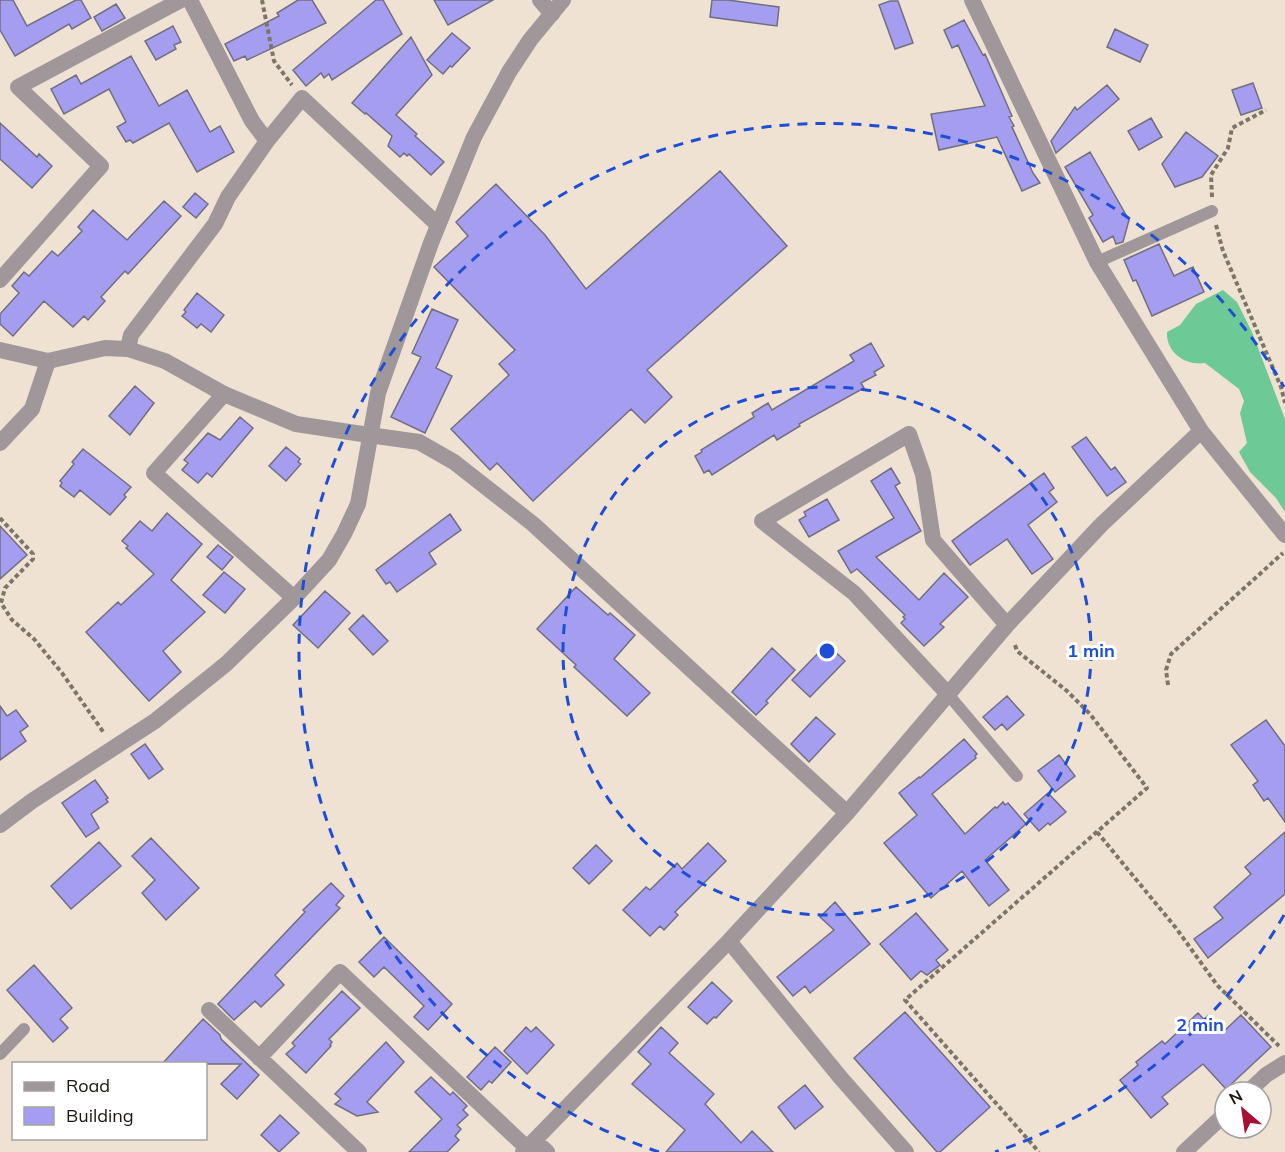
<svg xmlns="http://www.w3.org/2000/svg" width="1285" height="1152" font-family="Mulish,sans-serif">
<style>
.forest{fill:#6dc996}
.building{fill:#a59def;stroke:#706f80;stroke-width:1.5}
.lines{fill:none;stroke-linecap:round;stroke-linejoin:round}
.path{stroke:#7d756a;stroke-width:4;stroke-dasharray:4.5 3;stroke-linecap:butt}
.service{stroke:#a0979a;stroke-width:12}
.minor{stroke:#a0979a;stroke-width:16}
.tertiary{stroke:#a0979a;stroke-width:16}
.ring{fill:none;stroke:#1d4ed8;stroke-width:3;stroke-dasharray:10 8}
.centre{fill:#1d4ed8;stroke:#fff;stroke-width:3}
.ring-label{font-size:18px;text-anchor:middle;font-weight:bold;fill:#1d4ed8;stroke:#fff;stroke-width:6;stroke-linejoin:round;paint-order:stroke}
</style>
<rect width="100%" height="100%" fill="#efe2d3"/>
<!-- forest -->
<path class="forest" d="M 1223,290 L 1237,302 L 1252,332 L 1285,419 L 1285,512 L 1276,498 L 1250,472 L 1239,452 L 1247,443 L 1240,413 L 1244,401 L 1239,389 L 1205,363 C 1186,366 1166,353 1167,332 L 1180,325 L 1196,304 Z"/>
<!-- building -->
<path class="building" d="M 0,0 L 13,0 L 27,26 L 76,0 L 81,0 L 91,18 L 72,29 L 69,24 L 15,56 L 0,30 Z
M 298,0 L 312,0 L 326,23 L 247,60 L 245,56 L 234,61 L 225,44 L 279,16 L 277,13 Z
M 376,0 L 383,0 L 402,34 L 332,80 L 329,74 L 324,78 L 321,73 L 306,86 L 293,70 Z
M 434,0 L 493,0 L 448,25 Z
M 712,0 L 728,0 L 779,7 L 777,26 L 710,17 Z
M 890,1 L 898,1 L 913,43 L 895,49 L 879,5 Z
M 116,4 L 125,18 L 102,31 L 94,17 Z
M 964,20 L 983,55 L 985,54 L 1012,116 L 1009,117 L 1014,126 L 1012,127 L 1033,173 L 1040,183 L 1022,191 L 997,137 L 939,150 L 931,114 L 985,106 L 958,45 L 952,48 L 944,30 Z
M 173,26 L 181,42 L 174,45 L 176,49 L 156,60 L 145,41 Z
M 1115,29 L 1148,45 L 1140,62 L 1107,47 Z
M 452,33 L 470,48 L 452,67 L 450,66 L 443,74 L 427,60 Z
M 411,37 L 432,75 L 396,115 L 417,134 L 415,136 L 444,162 L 431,175 L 409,154 L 407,156 L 404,153 L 400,157 L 388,146 L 392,136 L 366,113 L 365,114 L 352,103 Z
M 131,56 L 159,106 L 187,90 L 210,132 L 220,126 L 234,152 L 197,172 L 169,123 L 133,143 L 130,140 L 126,142 L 117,127 L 126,122 L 109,89 L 64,114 L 51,89 L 76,75 L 81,84 Z
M 1253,83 L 1262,108 L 1241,115 L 1232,90 Z
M 1107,85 L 1119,99 L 1056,153 L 1051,141 L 1075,107 L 1077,110 Z
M 1151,118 L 1162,137 L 1139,150 L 1128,131 Z
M 0,123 L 37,157 L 39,154 L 52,166 L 32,188 L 0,159 Z
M 1186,132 L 1218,156 L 1202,177 L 1175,187 L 1162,164 Z
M 1090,152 L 1129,220 L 1123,242 L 1116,244 L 1113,236 L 1103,242 L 1089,218 L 1093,215 L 1065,167 Z
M 720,171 L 787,246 L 647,370 L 672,397 L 645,423 L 631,409 L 533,501 L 497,463 L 490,470 L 451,429 L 509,375 L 499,364 L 515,350 L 434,267 L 468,236 L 456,222 L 496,184 L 545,235 L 586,289 Z
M 195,193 L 208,204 L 196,218 L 183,207 Z
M 164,201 L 181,216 L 128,274 L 125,271 L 101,297 L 105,301 L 88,320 L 84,316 L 73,327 L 44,301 L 13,336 L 0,324 L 0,314 L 19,293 L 12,286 L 24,272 L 29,276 L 52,251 L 58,256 L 82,231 L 78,227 L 93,210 L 127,240 Z
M 1159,244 L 1174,276 L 1193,267 L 1204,292 L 1152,316 L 1136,280 L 1133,281 L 1124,260 Z
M 197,293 L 224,315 L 211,332 L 201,324 L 197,328 L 182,316 L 186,312 L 184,310 Z
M 432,309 L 458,320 L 436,368 L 452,376 L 425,433 L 391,417 L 421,357 L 412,353 Z
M 871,343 L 884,366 L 874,372 L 876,375 L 861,383 L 864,388 L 799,424 L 800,426 L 777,440 L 774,435 L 712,475 L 709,470 L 704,473 L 695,456 L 702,452 L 701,450 L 754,417 L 752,413 L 768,403 L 772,410 L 854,361 L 850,355 Z
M 135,386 L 154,403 L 130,435 L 109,416 Z
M 240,417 L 253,428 L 212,477 L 207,473 L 198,483 L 182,470 L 188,463 L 184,460 L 208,433 L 220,440 Z
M 1086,437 L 1111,470 L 1115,467 L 1126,482 L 1107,496 L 1072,447 Z
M 286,447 L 300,459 L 298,462 L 301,464 L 286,481 L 269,466 Z
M 83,449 L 131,487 L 124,495 L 126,497 L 110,515 L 80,490 L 74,497 L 60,486 L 62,483 L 60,481 L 74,464 L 72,462 Z
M 891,468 L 900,483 L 895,486 L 921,531 L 876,557 L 919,600 L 944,573 L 968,597 L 940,624 L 944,627 L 924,646 L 901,623 L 905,619 L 903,617 L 905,615 L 857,569 L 851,573 L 838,551 L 894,518 L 871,481 Z
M 1044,473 L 1054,488 L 1049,492 L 1057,502 L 1028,525 L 1053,559 L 1032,574 L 1007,539 L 970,565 L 952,541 Z
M 827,499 L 839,520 L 809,537 L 799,520 L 806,516 L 804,512 Z
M 167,513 L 202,544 L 171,580 L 205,612 L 163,651 L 181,672 L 149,701 L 86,632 L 118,602 L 121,605 L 154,574 L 126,548 L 128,546 L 122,541 L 140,521 L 152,531 Z
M 450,514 L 461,530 L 429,553 L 436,564 L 397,592 L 390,582 L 386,584 L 376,570 Z
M 0,526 L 27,555 L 0,579 Z
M 218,545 L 233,557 L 222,570 L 207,557 Z
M 224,572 L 245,589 L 225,613 L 203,595 Z
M 576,587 L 608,615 L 610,613 L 635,635 L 614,659 L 650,693 L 627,716 L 574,667 L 576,665 L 537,629 Z
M 325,591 L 350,613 L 318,648 L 293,625 Z
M 363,615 L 388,641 L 373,655 L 349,629 Z
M 827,644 L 845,661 L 810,697 L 792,680 Z
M 772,648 L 795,670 L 766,701 L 768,703 L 756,715 L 732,692 Z
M 1007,696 L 1024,715 L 1007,730 L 1002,724 L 995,730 L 983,717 Z
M 0,706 L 7,716 L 16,710 L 28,726 L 20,732 L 26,741 L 0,760 Z
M 816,717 L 835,734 L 809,762 L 791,744 Z
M 1266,720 L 1285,746 L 1285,822 L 1268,798 L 1264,801 L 1253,785 L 1258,781 L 1231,745 Z
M 964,739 L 977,754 L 975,756 L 976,758 L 932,794 L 965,834 L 995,807 L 997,808 L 1003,802 L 1005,805 L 1008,803 L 1026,824 L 985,860 L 1009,890 L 989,906 L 962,871 L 931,898 L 884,843 L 917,815 L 899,793 L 919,777 L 920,778 Z
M 145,744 L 163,769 L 149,779 L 131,754 Z
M 1059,755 L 1075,776 L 1055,792 L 1038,771 Z
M 95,780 L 108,798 L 106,799 L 108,802 L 91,814 L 99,828 L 86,837 L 62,803 Z
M 1048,793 L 1066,812 L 1050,825 L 1048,823 L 1039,831 L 1024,814 Z
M 1285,832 L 1285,894 L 1208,958 L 1194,939 L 1223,918 L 1214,907 L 1251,874 L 1245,867 Z
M 151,838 L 199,888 L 166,920 L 142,893 L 155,880 L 132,856 Z
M 99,842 L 121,866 L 71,909 L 51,886 Z
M 708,843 L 726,861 L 675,912 L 678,915 L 664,930 L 660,926 L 650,936 L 623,910 L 646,887 L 650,890 L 677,863 L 682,869 Z
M 596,845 L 612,861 L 589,884 L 573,868 Z
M 331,883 L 344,896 L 336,905 L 340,908 L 275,975 L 284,985 L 261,1007 L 255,1001 L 234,1020 L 218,1004 L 305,912 L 303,910 Z
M 835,902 L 870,944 L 810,993 L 805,986 L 793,996 L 777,977 L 834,930 L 820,917 Z
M 916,913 L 948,950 L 936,960 L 940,965 L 927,975 L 921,971 L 911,980 L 880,944 Z
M 384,937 L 452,1004 L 428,1030 L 414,1017 L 424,1006 L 384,967 L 374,977 L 359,962 Z
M 34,965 L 72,1008 L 60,1019 L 68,1028 L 53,1042 L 7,990 Z
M 712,982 L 732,1001 L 716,1018 L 714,1017 L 707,1024 L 688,1007 Z
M 342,991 L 360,1008 L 329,1039 L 332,1042 L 330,1045 L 331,1046 L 306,1073 L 286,1054 L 295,1046 L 292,1043 Z
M 905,1012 L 990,1107 L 940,1152 L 937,1152 L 854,1058 Z
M 1198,1013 L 1212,1028 L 1214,1025 L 1222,1033 L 1241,1015 L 1271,1047 L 1226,1089 L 1203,1064 L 1162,1097 L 1168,1104 L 1151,1118 L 1120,1080 L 1138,1065 L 1136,1062 L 1162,1041 L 1165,1044 Z
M 203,1019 L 220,1035 L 221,1039 L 259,1075 L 237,1099 L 221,1084 L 241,1064 L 162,1064 Z
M 526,1027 L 531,1032 L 536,1027 L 554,1045 L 527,1074 L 504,1051 Z
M 661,1027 L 678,1043 L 669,1053 L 714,1094 L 705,1104 L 741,1143 L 752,1131 L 773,1152 L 666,1152 L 685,1130 L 632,1084 L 651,1064 L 638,1052 Z
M 386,1042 L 404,1062 L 367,1102 L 378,1112 L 357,1116 L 335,1104 L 341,1099 L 335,1094 Z
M 495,1047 L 511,1062 L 492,1083 L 489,1081 L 481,1090 L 467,1077 Z
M 431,1077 L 450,1095 L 453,1092 L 467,1106 L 463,1110 L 468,1115 L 457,1125 L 461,1129 L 455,1136 L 459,1140 L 447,1152 L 409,1152 L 442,1119 L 415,1092 Z
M 805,1085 L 823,1107 L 795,1129 L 778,1107 Z
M 280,1115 L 299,1133 L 279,1152 L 261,1135 Z"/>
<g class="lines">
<!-- path -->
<path class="path" d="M 262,0 L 274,61 L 292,85
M 1212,197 L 1211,175 L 1228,148 L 1232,128 L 1266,110
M 1216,225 L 1223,251 L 1281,387 L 1285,403
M 0,518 L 33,554 L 33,559 L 5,588 L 1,603 L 12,620 L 34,639 L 62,673 L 104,733
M 1015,645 L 1017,651 L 1067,691 L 1090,714 L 1147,788 L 905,1000 L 1039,1152
M 1168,685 L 1166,670 L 1171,654 L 1283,553
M 1097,832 L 1176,928 L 1217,985 L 1279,1046"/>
<!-- service -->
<path class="service" d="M 1097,262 L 1212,211
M 947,693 L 1017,776
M 0,1054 L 24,1029"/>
<!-- minor -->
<path class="minor" d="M 190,0 L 252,121 L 267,141
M 540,0 L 552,14
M 0,280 L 101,166 L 18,87 L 181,0
M 128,349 L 131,335 L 215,224 L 228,197 L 267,141 L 302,98 L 438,225
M 224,394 L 154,473 L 294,598
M 369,435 L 419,442 L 454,462 L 533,524 L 847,813
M 0,443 L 32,409 L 48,361
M 947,693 L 854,593 L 762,521 L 909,434 L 923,474 L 933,540 L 1007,625
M 729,941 L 840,1077 L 906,1152
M 209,1010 L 359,1152
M 259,1058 L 340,972 L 527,1148
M 1248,1092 L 1266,1075 L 1285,1063
M 535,1141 L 547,1152
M 523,1152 L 729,941 L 847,813 L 1007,625 L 1101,525 L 1201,431
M 1184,1152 L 1225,1114"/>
<!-- tertiary -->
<path class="tertiary" d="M 972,0 L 1097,262 L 1201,431 L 1285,535
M 0,350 L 48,361 L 105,348 L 128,349 L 165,361 L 224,394 L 296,424 L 369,435
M 0,825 L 32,801 L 155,721 L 226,664 L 294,598 L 329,560 L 344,534 L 358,504 L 378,393 L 431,243 L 474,137 L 509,72 L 530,40 L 563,0"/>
</g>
<!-- distance rings -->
<g class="ring">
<circle cx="827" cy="651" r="264"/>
<path d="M1284 915A528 528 0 0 1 995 1152M659 1152A528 528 0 1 1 1284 387"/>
</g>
<circle cx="827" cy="651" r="9" class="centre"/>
<g class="ring-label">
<text x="1091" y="657">1 min</text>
<text x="1200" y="1031">2 min</text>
</g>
<!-- legend -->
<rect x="12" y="1062" width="195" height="78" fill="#ffffff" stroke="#a4a2a0" stroke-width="1.5"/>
<rect x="24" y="1082" width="30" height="9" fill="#a0979a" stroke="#a4a2a0" stroke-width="1.5"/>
<text x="66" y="1092" font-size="18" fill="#1b1711">Road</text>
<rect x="24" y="1107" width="30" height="18" fill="#a59def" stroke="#a4a2a0" stroke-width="1.5"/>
<text x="66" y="1122" font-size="18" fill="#1b1711">Building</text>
<!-- north arrow -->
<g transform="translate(1243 1110) rotate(331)"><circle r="28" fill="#ffffff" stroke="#a4a2a0" stroke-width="1.5"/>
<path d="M0-4.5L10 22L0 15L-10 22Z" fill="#a70f33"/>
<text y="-9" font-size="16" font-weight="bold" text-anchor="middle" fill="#1b1711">N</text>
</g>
</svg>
